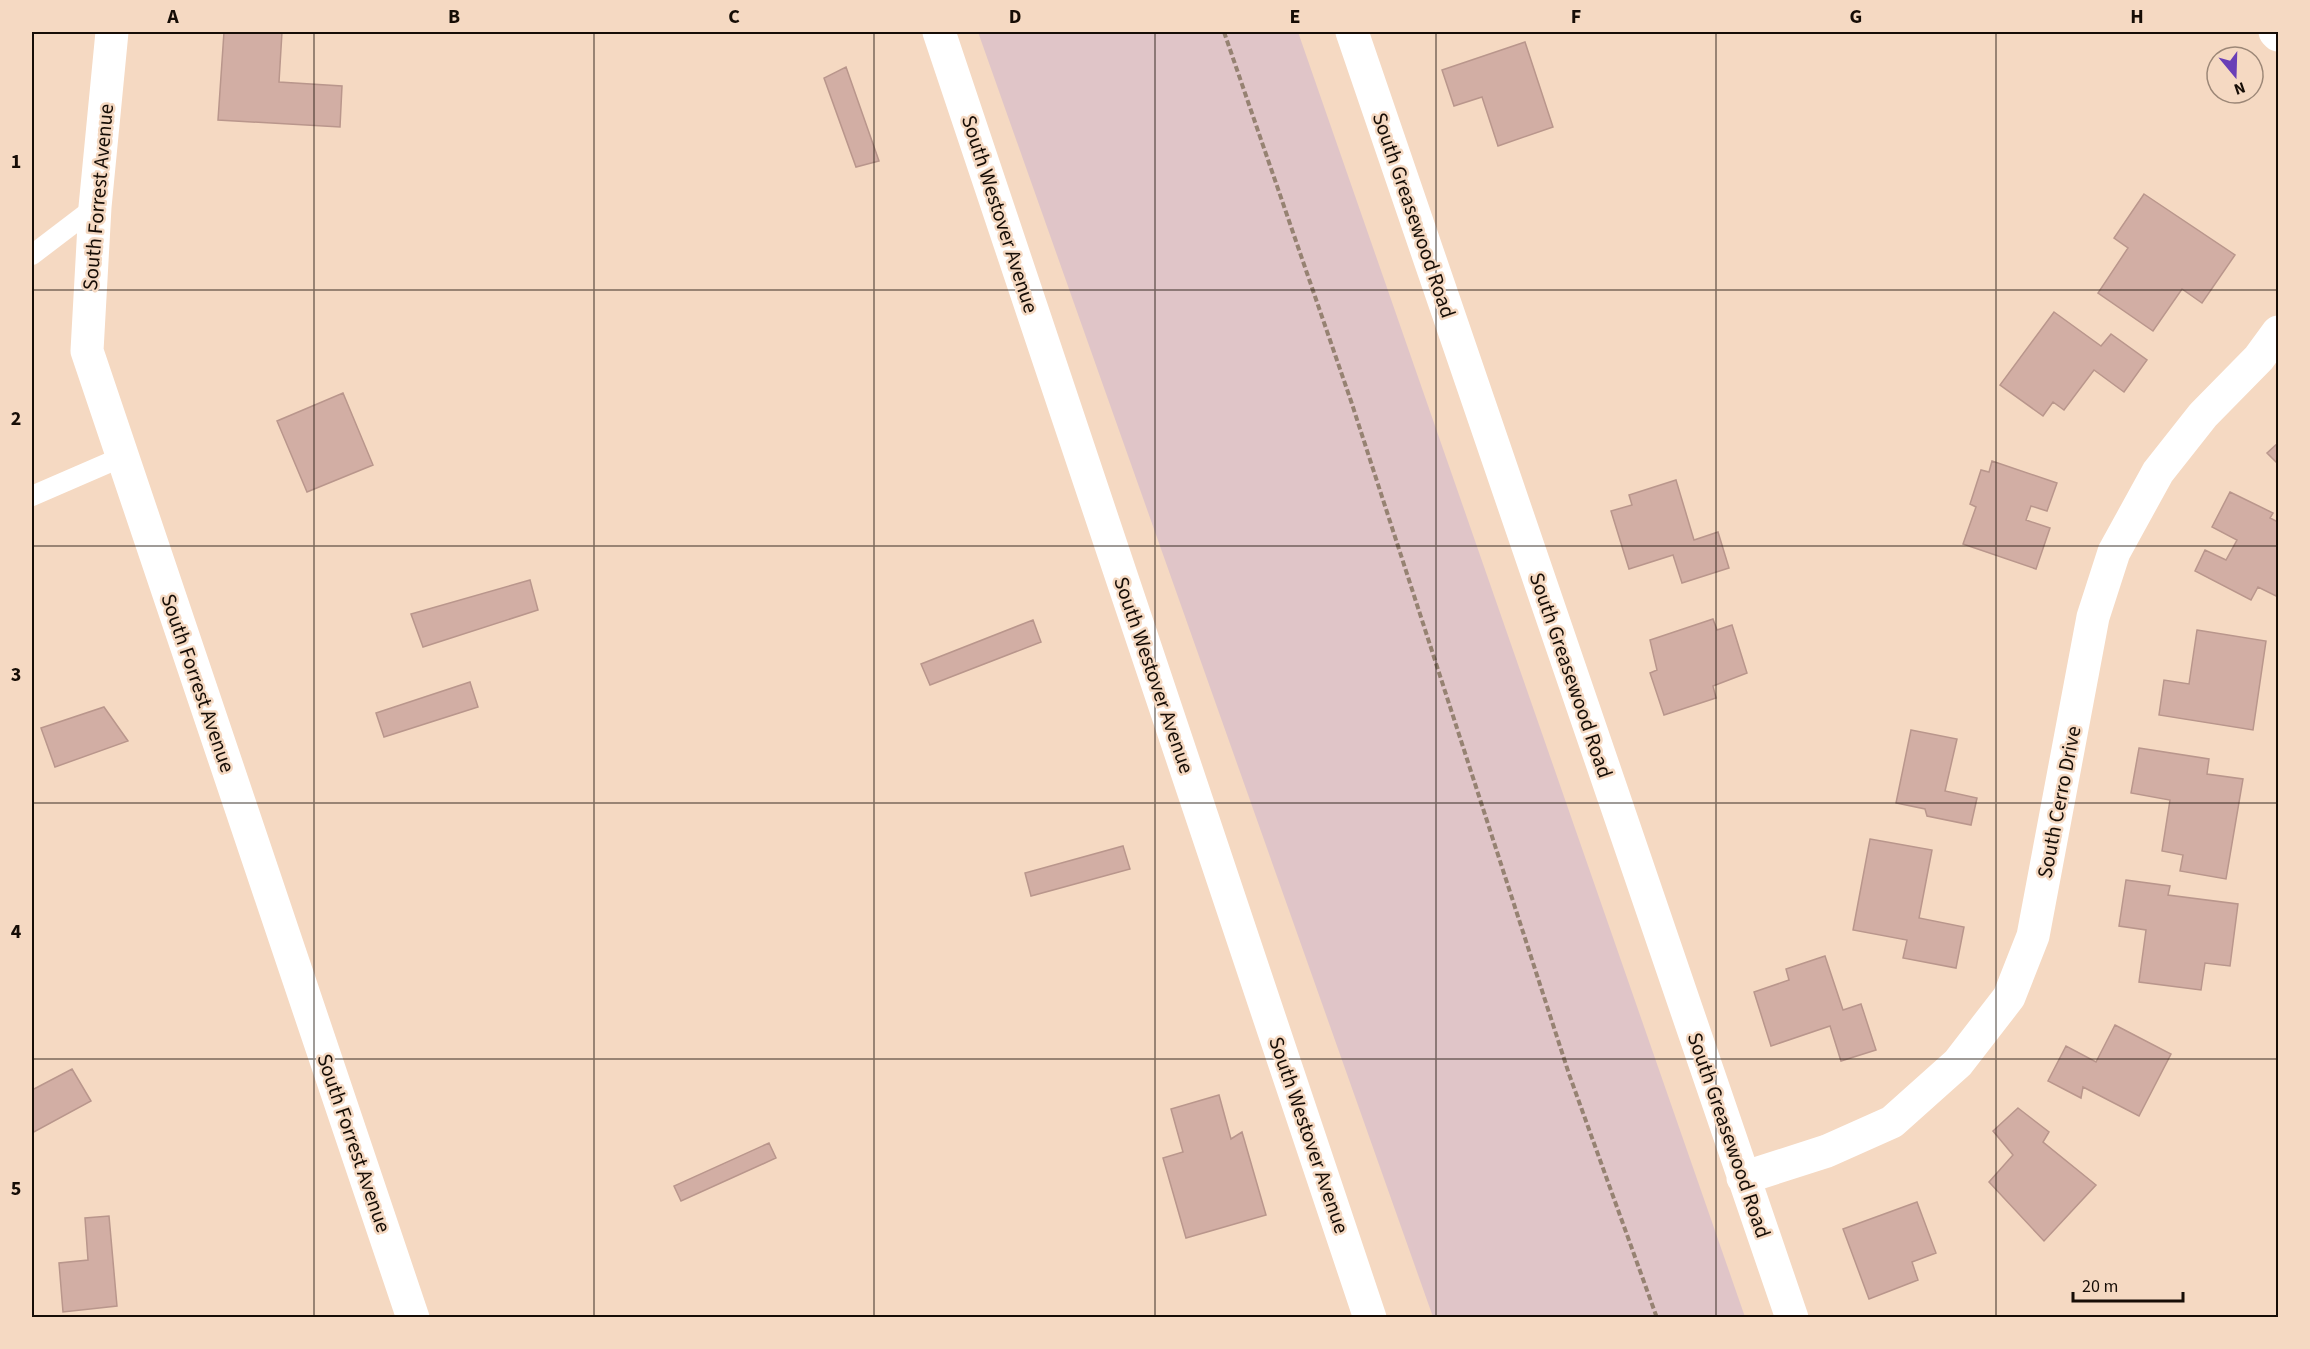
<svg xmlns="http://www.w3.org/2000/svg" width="2310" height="1349" font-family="'Source Sans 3',sans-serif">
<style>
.green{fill:#e0c5c8}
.building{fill:#d2aea4;stroke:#b9968c;stroke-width:1.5}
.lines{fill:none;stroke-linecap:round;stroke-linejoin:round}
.path{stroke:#968272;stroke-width:4;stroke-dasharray:6 3;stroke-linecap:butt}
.service{stroke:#fff;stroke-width:20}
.minor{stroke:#fff;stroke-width:33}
.grid{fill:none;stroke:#160d06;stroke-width:1.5;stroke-opacity:0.55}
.labels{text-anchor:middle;stroke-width:5;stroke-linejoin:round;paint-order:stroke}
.street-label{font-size:21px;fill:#160d06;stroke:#f5d9c2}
.neatline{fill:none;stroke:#160d06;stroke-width:2}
.grid-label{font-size:20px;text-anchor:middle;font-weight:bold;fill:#160d06}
</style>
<rect width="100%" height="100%" fill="#f5d9c2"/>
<!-- green -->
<path class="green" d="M 978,32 L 1298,32 L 1745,1317 L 1433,1317 Z"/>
<!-- building -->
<path class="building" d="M 224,32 L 282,32 L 279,82 L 342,86 L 340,127 L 218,120 Z
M 1525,42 L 1553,127 L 1498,146 L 1482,97 L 1454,106 L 1442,70 Z
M 846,67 L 879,161 L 856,167 L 824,78 Z
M 2144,194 L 2235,255 L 2202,303 L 2182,289 L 2153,331 L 2098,293 L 2128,248 L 2114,238 Z
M 2054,312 L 2101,346 L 2111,334 L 2147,360 L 2124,392 L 2094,370 L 2064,410 L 2053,402 L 2043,416 L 2000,385 Z
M 343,393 L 373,465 L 307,492 L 277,421 Z
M 2278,443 L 2278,464 L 2267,453 Z
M 1992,461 L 2057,483 L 2047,511 L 2031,506 L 2026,520 L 2050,528 L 2036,569 L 1963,544 L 1976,507 L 1970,504 L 1981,470 L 1989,472 Z
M 1676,480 L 1694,540 L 1718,532 L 1729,568 L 1682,583 L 1673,555 L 1629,569 L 1611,511 L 1632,505 L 1629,495 Z
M 2230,492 L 2273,513 L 2270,518 L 2278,522 L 2278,591 L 2276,596 L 2258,587 L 2251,600 L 2195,571 L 2205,550 L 2226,560 L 2237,540 L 2212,527 Z
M 530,580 L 538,610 L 423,647 L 411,614 Z
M 1713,619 L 1717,630 L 1732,625 L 1747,673 L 1713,686 L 1716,698 L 1664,715 L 1650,673 L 1657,670 L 1650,640 Z
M 1033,620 L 1041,642 L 930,685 L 921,664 Z
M 2197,630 L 2266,641 L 2253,730 L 2159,715 L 2164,680 L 2189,684 Z
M 470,682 L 478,707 L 384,737 L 376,713 Z
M 104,707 L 128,741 L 55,767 L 41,728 Z
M 1911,730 L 1957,739 L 1945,791 L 1977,798 L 1971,825 L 1927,816 L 1925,809 L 1896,803 Z
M 2139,748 L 2209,759 L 2207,774 L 2243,779 L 2226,879 L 2180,871 L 2183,855 L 2162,851 L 2170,800 L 2131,793 Z
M 1870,839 L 1932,850 L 1919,918 L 1964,927 L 1956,968 L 1903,958 L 1907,940 L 1853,930 Z
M 1123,846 L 1130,869 L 1031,896 L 1025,873 Z
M 2126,880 L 2170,886 L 2168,895 L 2238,904 L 2230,966 L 2205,963 L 2201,990 L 2139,982 L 2146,930 L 2119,926 Z
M 1825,956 L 1843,1010 L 1861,1004 L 1876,1050 L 1841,1061 L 1830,1026 L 1771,1046 L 1754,992 L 1789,980 L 1786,969 Z
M 2115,1025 L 2171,1054 L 2139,1116 L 2083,1087 L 2081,1098 L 2048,1081 L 2066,1046 L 2096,1062 Z
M 72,1069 L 91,1101 L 32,1133 L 32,1090 Z
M 1219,1095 L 1231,1139 L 1242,1132 L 1266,1215 L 1186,1238 L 1163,1158 L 1183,1152 L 1171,1109 Z
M 2018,1108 L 2049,1132 L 2043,1142 L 2096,1185 L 2044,1241 L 1989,1182 L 2013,1155 L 1993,1131 Z
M 769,1143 L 776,1158 L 681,1201 L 674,1186 Z
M 1917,1202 L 1936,1253 L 1912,1262 L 1918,1280 L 1869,1299 L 1843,1229 Z
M 109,1216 L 117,1306 L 63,1312 L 59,1263 L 88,1260 L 85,1218 Z"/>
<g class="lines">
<!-- path -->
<path class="path" d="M 1224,32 L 1351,401 L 1569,1074 L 1657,1318"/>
<!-- service -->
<path class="service" d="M 32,255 L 95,207
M 32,496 L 122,457"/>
<!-- minor -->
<path class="minor" d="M 112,32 L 95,207 L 87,351 L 413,1318
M 939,32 L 1370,1318
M 1352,32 L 1792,1318
M 2275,32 L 2278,35
M 1743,1178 L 1827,1151 L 1892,1122 L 1958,1063 L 2009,997 L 2033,936 L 2093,617 L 2114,552 L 2158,472 L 2203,415 L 2259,358 L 2278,332"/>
</g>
<!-- grid -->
<path class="grid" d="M 314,32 L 314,1318M 594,32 L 594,1318M 874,32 L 874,1318M 1155,32 L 1155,1318M 1436,32 L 1436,1318M 1716,32 L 1716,1318M 1996,32 L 1996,1318M 32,290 L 2278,290M 32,546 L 2278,546M 32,803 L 2278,803M 32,1059 L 2278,1059"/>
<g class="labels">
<!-- street labels -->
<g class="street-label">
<text transform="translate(98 197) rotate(-85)" y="7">South Forrest Avenue</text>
<text transform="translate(1000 214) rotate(72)" y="7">South Westover Avenue</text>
<text transform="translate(1414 215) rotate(71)" y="7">South Greasewood Road</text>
<text transform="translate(1154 675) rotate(71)" y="7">South Westover Avenue</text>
<text transform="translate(1571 675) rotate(71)" y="7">South Greasewood Road</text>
<text transform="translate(198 683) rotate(71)" y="7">South Forrest Avenue</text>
<text transform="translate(2059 802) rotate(-79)" y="7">South Cerro Drive</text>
<text transform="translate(1309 1135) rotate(71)" y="7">South Westover Avenue</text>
<text transform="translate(1729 1135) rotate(71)" y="7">South Greasewood Road</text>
<text transform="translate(354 1143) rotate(71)" y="7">South Forrest Avenue</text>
</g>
</g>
<!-- border -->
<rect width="2310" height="1349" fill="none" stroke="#f5d9c2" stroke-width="66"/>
<!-- north arrow -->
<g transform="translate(2235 75) rotate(161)"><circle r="28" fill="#f5d9c2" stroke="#9c8777" stroke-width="1.5"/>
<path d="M0-4.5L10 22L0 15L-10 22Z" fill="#693fb7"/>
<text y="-9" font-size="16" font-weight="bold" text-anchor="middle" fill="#160d06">N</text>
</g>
<!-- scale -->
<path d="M2073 1292v9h110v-9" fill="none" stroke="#160d06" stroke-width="3"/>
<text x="2082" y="1292" font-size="18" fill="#160d06" stroke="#f5d9c2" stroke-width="4.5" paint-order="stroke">20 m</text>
<rect x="33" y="33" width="2244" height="1283" class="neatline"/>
<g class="grid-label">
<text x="173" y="23">A</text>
<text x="454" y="23">B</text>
<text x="734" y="23">C</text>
<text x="1015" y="23">D</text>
<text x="1295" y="23">E</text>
<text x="1576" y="23">F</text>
<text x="1856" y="23">G</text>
<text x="2137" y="23">H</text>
<text x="16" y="168">1</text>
<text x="16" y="425">2</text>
<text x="16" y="681">3</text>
<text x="16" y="938">4</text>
<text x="16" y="1195">5</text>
</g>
</svg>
